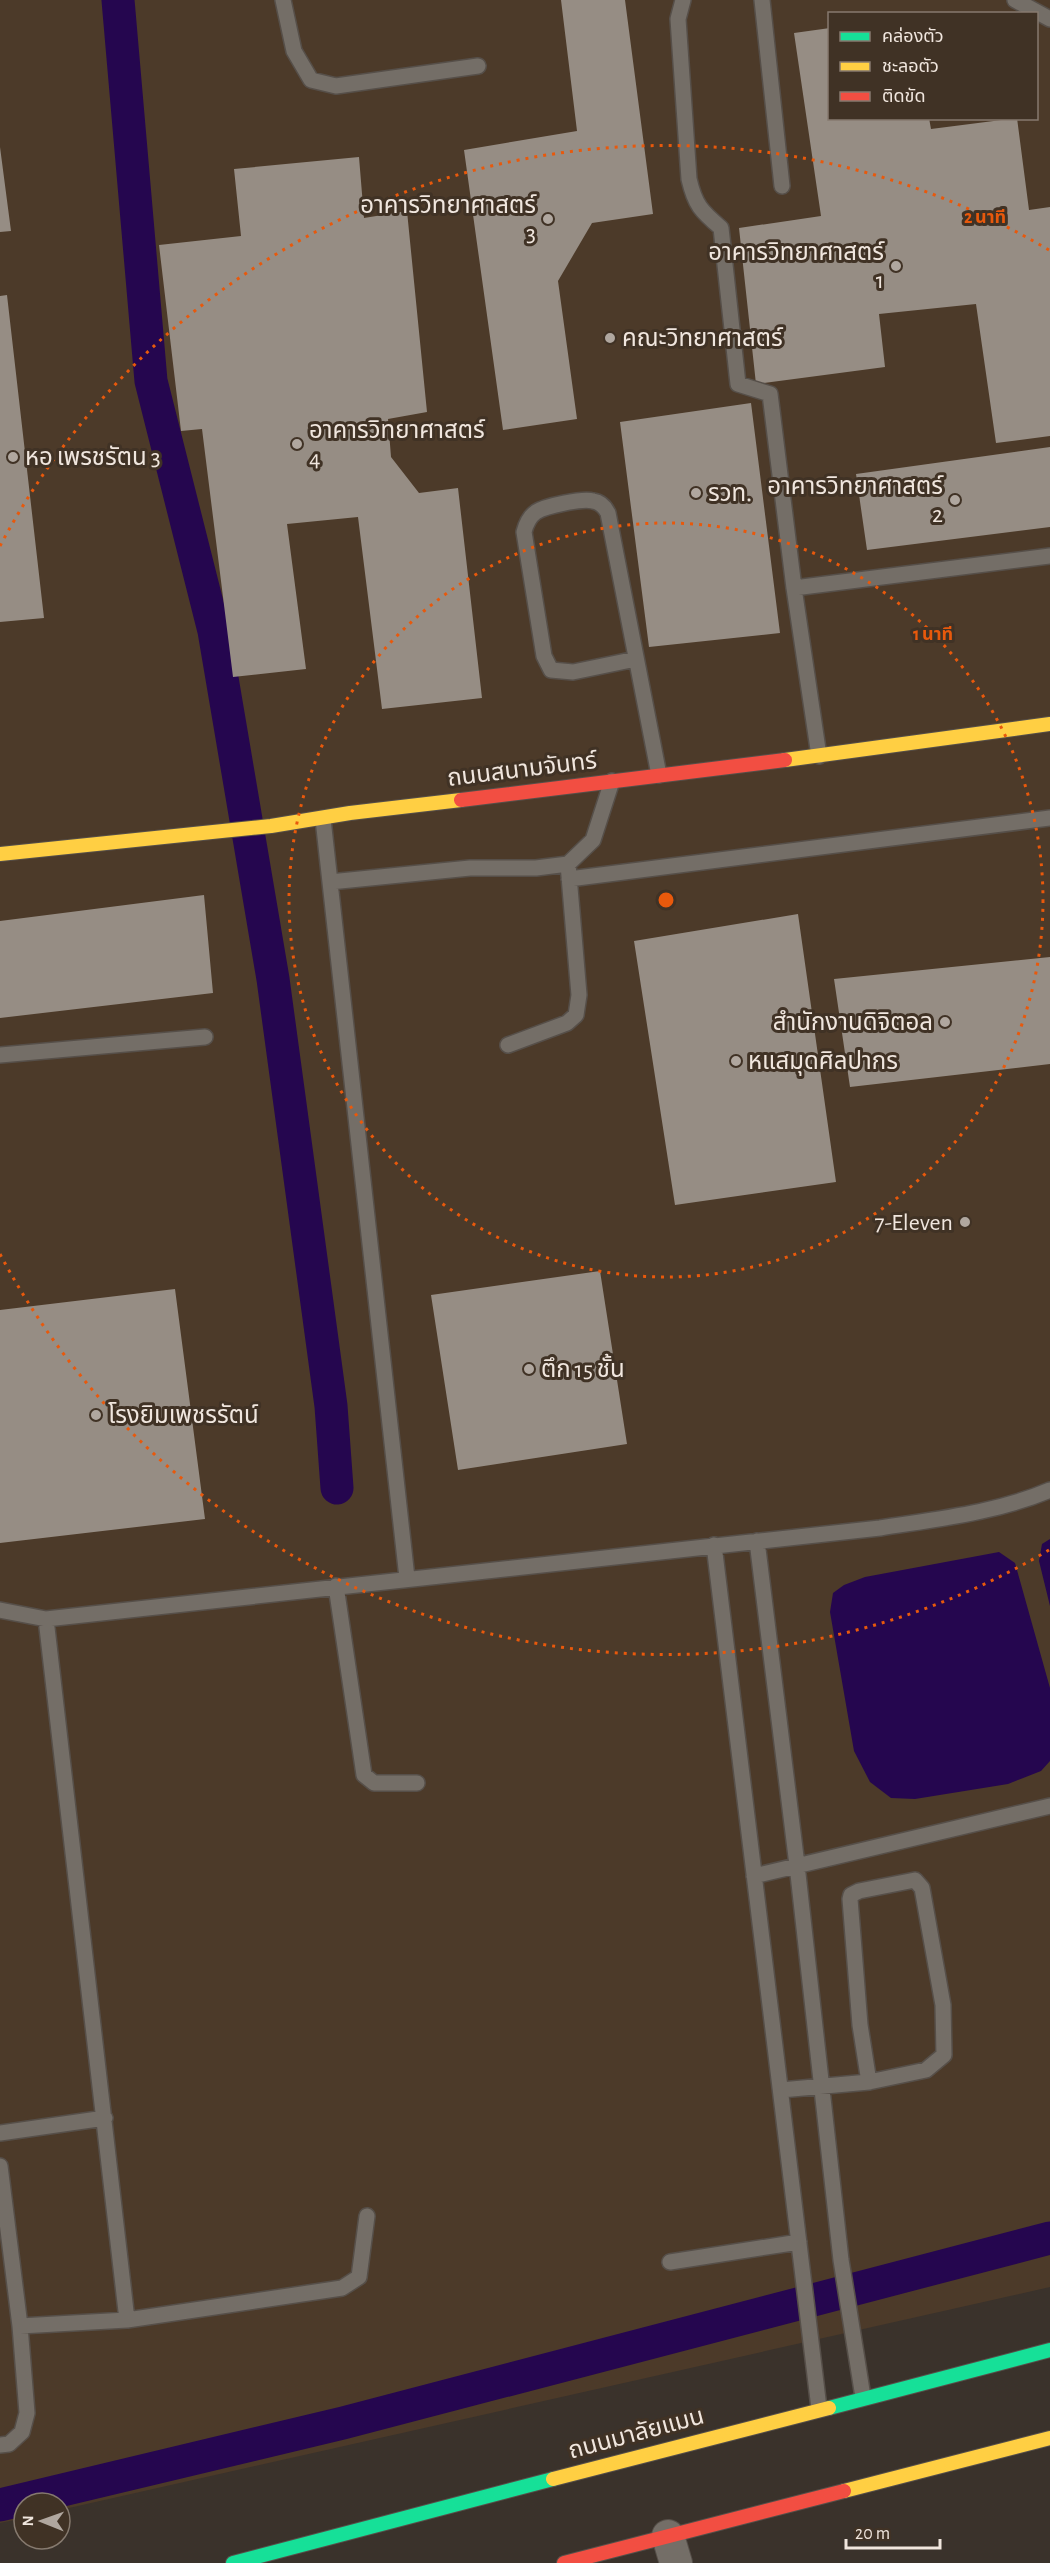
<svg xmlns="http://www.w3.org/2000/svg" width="1050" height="2563" font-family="'Alegreya Sans','Noto Sans Thai',sans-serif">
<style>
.built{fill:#4c3a29;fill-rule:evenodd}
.water{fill:#25064f}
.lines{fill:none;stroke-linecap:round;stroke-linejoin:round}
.canal{stroke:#25064f;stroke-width:33}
.building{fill:#968d84}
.lane-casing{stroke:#564f49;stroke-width:18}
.street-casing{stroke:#564f49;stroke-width:34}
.fast-casing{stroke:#564f49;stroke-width:16}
.slow-casing{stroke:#564f49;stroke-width:16}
.jam-casing{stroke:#564f49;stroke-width:16}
.lane{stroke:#746e67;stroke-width:15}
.street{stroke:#746e67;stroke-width:32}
.fast{stroke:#16e098;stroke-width:14}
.slow{stroke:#ffcf43;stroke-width:14}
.jam{stroke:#f24e42;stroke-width:14}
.ring{fill:none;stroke:#e8590c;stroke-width:3;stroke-dasharray:3 6}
.poi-dot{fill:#b0a79f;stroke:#403225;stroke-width:2}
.labels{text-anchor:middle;stroke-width:6;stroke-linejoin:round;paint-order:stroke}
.poi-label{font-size:24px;fill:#f0e6de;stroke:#403225;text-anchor:start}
.street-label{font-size:24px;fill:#f0e6de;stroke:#403225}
.centre{fill:#e8590c;stroke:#403225;stroke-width:3}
.ring-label{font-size:18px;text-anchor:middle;font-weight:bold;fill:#e8590c;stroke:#403225;stroke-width:6;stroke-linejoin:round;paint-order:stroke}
</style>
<rect width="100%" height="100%" fill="#3a322b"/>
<!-- built -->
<path class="built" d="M 0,0 L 1050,0 L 1050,2287 L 60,2510 L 60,2503 L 24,2503 L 24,2518 L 0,2523 ZM 830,14 L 1036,14 L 1036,118 L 830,118 Z"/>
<!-- water -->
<path class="water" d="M 1050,1539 L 1050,1606 L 1039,1561 L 1042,1544 Z
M 999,1552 L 1015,1563 L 1050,1688 L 1050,1761 L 1041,1771 L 1008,1784 L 915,1799 L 891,1798 L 870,1782 L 854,1751 L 830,1612 L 833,1593 L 844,1585 L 865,1577 Z"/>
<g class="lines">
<!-- canal -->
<path class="canal" d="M 118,0 L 151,381 L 214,631 L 273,979 L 331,1406 L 337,1488
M 0,2505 L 343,2423 L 1050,2238"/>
</g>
<!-- building -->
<path class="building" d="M 561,0 L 625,0 L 653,214 L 592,223 L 558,281 L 577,419 L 503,430 L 464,150 L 577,131 Z
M 830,28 L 830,118 L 929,118 L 931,129 L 1017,118 L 1029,210 L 1050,207 L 1050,436 L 996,443 L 976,304 L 879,314 L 885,367 L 756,384 L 739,228 L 821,216 L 794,33 Z
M 0,147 L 11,231 L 0,232 Z
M 359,157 L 364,218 L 407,211 L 427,412 L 388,419 L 391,457 L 419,493 L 458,488 L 482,698 L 382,709 L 358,517 L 287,524 L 306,669 L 233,677 L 202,429 L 181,431 L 159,245 L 241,236 L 234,169 Z
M 7,295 L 44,618 L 0,622 L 0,296 Z
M 751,403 L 780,633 L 649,647 L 620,422 Z
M 1050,447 L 1050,527 L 867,550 L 856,474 Z
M 204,895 L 213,993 L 0,1018 L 0,921 Z
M 798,914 L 836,1182 L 675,1205 L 634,941 Z
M 1050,957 L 1050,1064 L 850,1087 L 834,979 Z
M 600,1271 L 627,1444 L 458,1470 L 431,1295 Z
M 175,1289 L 205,1519 L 0,1543 L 0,1310 Z"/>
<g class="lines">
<!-- lane casing -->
<g class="lane-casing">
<path id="lane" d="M 283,0 L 294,51 L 311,80 L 336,86 L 478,66
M 683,0 L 678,19 L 689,179 C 695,205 701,211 721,228 L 738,384 L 770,394 L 794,588 L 819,756
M 762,0 L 782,186
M 1015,0 L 1050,19
M 794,588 L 1050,556
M 636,659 L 573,672 L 551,670 L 544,656 L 524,532 C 526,524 529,517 536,512 C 545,506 583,498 593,501 C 600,502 605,507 608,513 L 659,775
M 323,819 L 407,1578
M 568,864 L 593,840 L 612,781
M 569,879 L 1050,818
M 330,882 L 470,868 L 536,868 L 568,864 L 579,995 L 576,1015 L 567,1023 L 508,1045
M 0,1055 L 205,1037
M 757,1541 L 797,1865 L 841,2260 L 863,2397
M 714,1545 L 819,2408
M 336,1586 L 364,1775 L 374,1783 L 417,1783
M 0,1610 L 46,1619 L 880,1528 C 937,1519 996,1513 1050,1490
M 46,1619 L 127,2320
M 754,1876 L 1050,1806
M 781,2090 L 869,2082 L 926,2070 L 944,2055 L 943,2005 L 922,1888 L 915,1880 L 859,1891 L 851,1895 L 850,1899 L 860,2025 L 869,2082
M 0,2133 L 105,2118
M 0,2166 L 20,2326 L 27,2413 L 22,2432 L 9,2444 L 0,2445
M 670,2262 L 799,2242
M 20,2326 L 127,2320 L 342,2288 L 359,2277 L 367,2216"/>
</g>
<!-- street casing -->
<g class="street-casing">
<path id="street" d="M 668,2536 L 676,2563"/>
</g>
<!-- fast casing -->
<g class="fast-casing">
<path id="fast" d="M 829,2408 L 1050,2350
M 233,2563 L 553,2479"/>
</g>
<!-- slow casing -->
<g class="slow-casing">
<path id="slow" d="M 785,760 L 1050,724
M 0,854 L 271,826 L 350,813 L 461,800
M 553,2479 L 829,2408
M 844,2491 L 1050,2438"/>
</g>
<!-- jam casing -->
<g class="jam-casing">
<path id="jam" d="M 461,800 L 785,760
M 564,2563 L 844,2491"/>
</g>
<!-- lane -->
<use href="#lane" class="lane"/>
<!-- street -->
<use href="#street" class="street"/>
<!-- fast -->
<use href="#fast" class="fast"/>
<!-- slow -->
<use href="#slow" class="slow"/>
<!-- jam -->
<use href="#jam" class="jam"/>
</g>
<!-- distance rings -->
<g class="ring">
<circle cx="666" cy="900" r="377"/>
<path d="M1049 1550A754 754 0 0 1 0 1254M0 546A754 754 0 0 1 1049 250"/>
</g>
<!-- markers -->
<g class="poi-dot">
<circle cx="548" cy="219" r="6"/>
<circle cx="896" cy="266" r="6"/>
<circle cx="610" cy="338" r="6"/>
<circle cx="297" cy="444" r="6"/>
<circle cx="13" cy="457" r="6"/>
<circle cx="696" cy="493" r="6"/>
<circle cx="955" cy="500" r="6"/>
<circle cx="945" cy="1022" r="6"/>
<circle cx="736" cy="1061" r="6"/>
<circle cx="965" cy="1222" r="6"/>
<circle cx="529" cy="1369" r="6"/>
<circle cx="96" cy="1415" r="6"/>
</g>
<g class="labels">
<!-- poi labels -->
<g class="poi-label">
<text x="536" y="213" text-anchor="end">อาคารวิทยาศาสตร์<tspan x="536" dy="28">3</tspan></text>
<text x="884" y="260" text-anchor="end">อาคารวิทยาศาสตร์<tspan x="884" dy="28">1</tspan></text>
<text x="622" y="346">คณะวิทยาศาสตร์</text>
<text x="309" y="438">อาคารวิทยาศาสตร์<tspan x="309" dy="28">4</tspan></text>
<text x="25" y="465">หอ เพรชรัตน 3</text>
<text x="943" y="494" text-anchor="end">อาคารวิทยาศาสตร์<tspan x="943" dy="28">2</tspan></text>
<text x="708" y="501">รวท.</text>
<text x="933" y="1030" text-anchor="end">สำนักงานดิจิตอล</text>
<text x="748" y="1069">หแสมุดศิลปากร</text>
<text x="953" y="1230" text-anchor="end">7-Eleven</text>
<text x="541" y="1377">ตึก 15 ชั้น</text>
<text x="108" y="1423">โรงยิมเพชรรัตน์</text>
</g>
<!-- street labels -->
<g class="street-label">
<text transform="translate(522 769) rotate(-7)" y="8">ถนนสนามจันทร์</text>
<text transform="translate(636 2433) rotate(-15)" y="8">ถนนมาลัยแมน</text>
</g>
</g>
<circle cx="666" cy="900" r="9" class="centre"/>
<g class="ring-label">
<text x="985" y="223">2 นาที</text>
<text x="933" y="640">1 นาที</text>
</g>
<!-- legend -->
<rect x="828" y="12" width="210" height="108" fill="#403225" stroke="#867a6f" stroke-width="1.5"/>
<rect x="840" y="32" width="30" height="9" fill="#16e098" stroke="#867a6f" stroke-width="1.5"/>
<text x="882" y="42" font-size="18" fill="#f0e6de">คล่องตัว</text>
<rect x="840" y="62" width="30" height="9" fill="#ffcf43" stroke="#867a6f" stroke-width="1.5"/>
<text x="882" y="72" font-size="18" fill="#f0e6de">ชะลอตัว</text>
<rect x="840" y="92" width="30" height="9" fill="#f24e42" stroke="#867a6f" stroke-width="1.5"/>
<text x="882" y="102" font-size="18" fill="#f0e6de">ติดขัด</text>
<!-- north arrow -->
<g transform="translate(42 2521) rotate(271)"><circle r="28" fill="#403225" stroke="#867a6f" stroke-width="1.5"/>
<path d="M0-4.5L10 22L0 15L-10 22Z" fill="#b0a79f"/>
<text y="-9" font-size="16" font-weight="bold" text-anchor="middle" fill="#f0e6de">N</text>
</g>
<!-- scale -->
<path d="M846 2539v9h94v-9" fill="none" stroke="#f0e6de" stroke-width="3"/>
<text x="855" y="2539" font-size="18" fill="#f0e6de" stroke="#403225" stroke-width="4.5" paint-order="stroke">20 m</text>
</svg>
